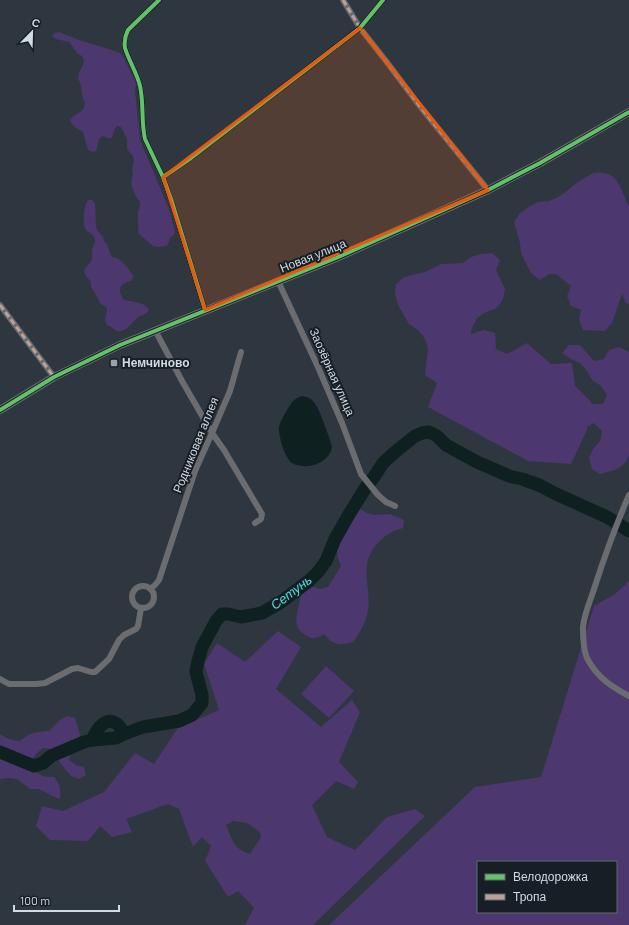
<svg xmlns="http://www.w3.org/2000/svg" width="629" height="925" font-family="Barlow,sans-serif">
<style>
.green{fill:#4c376e;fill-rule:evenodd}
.water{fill:#0e201f}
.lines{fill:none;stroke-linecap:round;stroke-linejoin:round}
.river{stroke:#0e201f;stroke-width:13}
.minor{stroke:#6a6c70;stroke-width:6}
.tertiary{stroke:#6a6c70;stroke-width:8}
.quiet{stroke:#bda197;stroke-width:3;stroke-dasharray:6 3;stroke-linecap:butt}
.cycleway-casing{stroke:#171e25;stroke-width:6}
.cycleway{stroke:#61c268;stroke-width:4}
.marked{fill:#e8590c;fill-opacity:0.2;stroke:#e8590c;stroke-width:3;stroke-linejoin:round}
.poi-dot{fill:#97a2aa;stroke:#171e25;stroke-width:1.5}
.labels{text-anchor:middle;stroke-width:4;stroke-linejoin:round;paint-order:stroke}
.street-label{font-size:12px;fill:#d0dbe4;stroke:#171e25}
.poi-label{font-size:12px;font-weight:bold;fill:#d0dbe4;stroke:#171e25;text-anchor:start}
.water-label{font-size:13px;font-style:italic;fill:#4de2da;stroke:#171e25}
</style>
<rect width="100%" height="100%" fill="#2e373f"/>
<!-- green -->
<path class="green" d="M 59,32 L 79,40 L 118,52 L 122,55 L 124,58 L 135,81 L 136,86 L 135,90 L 140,140 L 169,209 L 175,232 L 174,235 L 170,238 L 167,246 L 158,247 L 153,246 L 139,234 L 138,229 L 138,211 L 140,207 L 140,202 L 135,195 L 132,187 L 131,182 L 133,173 L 132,169 L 134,160 L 133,156 L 127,149 L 127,139 L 121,127 L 117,126 L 114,130 L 112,138 L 107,138 L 103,136 C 96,140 99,144 96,151 L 92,152 L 88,150 L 83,132 C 77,128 72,127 70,120 C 77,111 82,115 85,104 L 82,95 L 81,86 L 78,78 L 79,73 L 83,65 L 84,60 L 82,56 L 78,54 L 69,42 L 56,39 L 52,36 L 54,33 Z
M 593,173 C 596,173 600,172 603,173 C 619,174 622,193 628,205 L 629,206 L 629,304 L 626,303 L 622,294 L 612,323 L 605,331 L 583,330 L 579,320 L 581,310 L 571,306 L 567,296 L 571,286 L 556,274 L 549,274 L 540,280 L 531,273 L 521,253 L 520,243 L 514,222 L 520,213 L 529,207 L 538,202 L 549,201 L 558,197 L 567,191 L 575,184 Z
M 88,200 L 92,200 L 95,203 L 96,226 L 97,230 L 103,237 L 104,241 L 107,244 L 110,253 L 112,257 C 122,258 129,269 134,277 L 131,281 C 119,283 117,291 124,300 C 133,302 145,302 149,310 C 146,315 140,315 136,319 C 131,323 128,330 121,331 C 116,333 112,326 107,325 C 103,318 107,316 107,308 L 100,303 L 96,295 L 91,287 L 91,282 L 85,275 L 84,270 C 86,266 89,265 91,261 C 93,257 92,255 92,251 C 92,248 94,245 95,242 C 96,234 87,233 85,228 C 82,222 84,205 88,200 Z
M 492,253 L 500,260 L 496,270 L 505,289 L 503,299 L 497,308 L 486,312 L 477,318 L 472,328 L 471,334 L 484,330 L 495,333 L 496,349 L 507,354 L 527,343 L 551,364 L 572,363 L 575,386 L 591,402 L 591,404 L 603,404 L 607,395 L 601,386 L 592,380 L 587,371 L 580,363 L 571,359 L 562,353 L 569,345 L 580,345 L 594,361 L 604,359 L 609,350 L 619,347 L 629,352 L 629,455 C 623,470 614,470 600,474 L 592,469 L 589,458 L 593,449 L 600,441 L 602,431 L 594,423 L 587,427 L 587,430 L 571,464 L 528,461 L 428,407 L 437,383 L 425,375 L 428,349 L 425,339 L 418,330 L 409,324 L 398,305 L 395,294 L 396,284 L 404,277 L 425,272 L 441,264 L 463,263 L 471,257 L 481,254 Z
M 360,509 L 367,513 L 374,515 L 390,514 L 404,520 L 403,528 C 392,531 387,534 379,542 C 355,566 374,588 367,615 C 364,626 359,634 353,642 C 338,646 333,645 324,634 C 318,638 313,640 307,636 C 288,625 300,612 300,596 L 306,591 L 313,587 L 320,589 L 328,587 L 341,566 L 338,558 L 337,550 L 339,542 L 353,513 Z
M 629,581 L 629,925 L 329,925 L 475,787 L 541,777 L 594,606 L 615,594 ZM 478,862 L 616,862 L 616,912 L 478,912 Z
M 278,631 L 301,647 L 276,689 L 321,727 L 352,700 L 360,712 L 339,762 L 358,782 L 354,789 L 336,781 L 312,805 L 327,837 L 355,850 L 387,817 L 415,809 L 425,816 L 313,925 L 245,925 L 254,908 L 238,891 L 228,897 L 205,861 L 211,846 L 202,837 L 193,847 L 179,809 L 168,804 L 126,819 L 132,832 L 112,837 L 100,826 L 88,841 L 50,840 L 36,826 L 42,806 L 63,811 L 104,792 L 135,753 L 154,764 L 178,728 L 219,710 L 204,664 L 217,643 L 245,662 ZM 233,821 L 247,823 L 260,832 L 261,837 L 250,854 C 232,848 233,840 226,825 Z
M 326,666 L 354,691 L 329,718 L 301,694 Z
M 68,716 L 75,718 L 82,741 L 71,753 L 69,760 L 76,765 L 84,767 L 86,775 L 79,779 L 71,776 L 60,763 L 57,755 L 51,749 L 43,748 L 37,753 L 32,759 C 34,774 40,777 54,777 C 60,784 61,790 60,799 L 52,796 L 45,792 L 38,789 L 30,789 L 17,779 L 9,778 L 0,779 L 0,734 C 7,739 12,740 20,741 C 30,732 36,732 49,731 L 61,719 Z"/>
<!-- water -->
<path class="water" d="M 303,396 C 306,397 309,397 312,400 C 319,406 329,436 332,447 C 330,456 325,460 317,464 C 310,467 299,467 292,463 C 285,458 279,438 279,429 C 279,422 284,416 287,410 C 292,402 294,398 303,396 Z"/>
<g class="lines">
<!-- river -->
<path class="river" d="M 92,740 C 99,723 113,711 124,734
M 0,752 L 34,766 L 43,763 L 51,756 L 84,742 L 92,740 L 116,738 L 124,734 L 143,727 L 179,721 L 192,715 L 202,703 L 202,695 L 196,672 L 198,661 L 202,647 L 216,621 L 222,614 L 228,614 L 241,617 L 262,613 L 281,602 L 310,580 L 318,572 L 326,561 L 335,539 L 348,516 L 366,487 L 374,477 L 383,463 L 395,452 L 415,436 L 422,433 L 428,432 L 431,433 L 437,436 L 446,445 L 477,462 L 509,476 L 522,479 L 539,485 L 556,494 L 607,517 L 629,531"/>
<!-- minor -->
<path class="minor" d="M 159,0 L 128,30 C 125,36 124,42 125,48 C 129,61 137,73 140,86 C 144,103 141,122 145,139 L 163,177 L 172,202 L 205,310
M 343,0 L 360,28 L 386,61 L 419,105 L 488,190
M 163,177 L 191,158 L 360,28 L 383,0
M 278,281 L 318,367 L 342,423 L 361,474 L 378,495 L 386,502 L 395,506
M 0,305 L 54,377
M 155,330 L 182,381 L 212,433 L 224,450 L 262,514 L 261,519 L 255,523
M 629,495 C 616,525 605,555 595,586 C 591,599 584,614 583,627 C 583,636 584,653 588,660 C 598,678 612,687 629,696
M132 597a11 11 0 1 1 22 0a11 11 0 1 1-22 0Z
M 150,589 L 155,585 L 159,580 L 195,471 L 212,433 L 230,391 L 241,352
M 0,679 L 9,684 L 36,684 L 45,683 L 72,669 L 78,668 L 91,672 L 95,672 L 109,659 L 119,640 L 124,635 L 136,629 L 138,626 L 141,608"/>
<!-- tertiary -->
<path class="tertiary" d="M 0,410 L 54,377 L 120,345 L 336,258 L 488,190 L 540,163 L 629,112"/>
<!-- quiet -->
<path class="quiet" d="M 343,0 L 360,28 L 386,61 L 419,105 L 488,190
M 0,305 L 54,377"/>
<!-- cycleway casing -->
<g class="cycleway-casing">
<path id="cycleway" d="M 159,0 L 128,30 C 125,36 124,42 125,48 C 129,61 137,73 140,86 C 144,103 141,122 145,139 L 163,177 L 172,202 L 205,310
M 163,177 L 191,158 L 360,28 L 383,0
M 0,410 L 54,377 L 120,345 L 336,258 L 488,190 L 540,163 L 629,112"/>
</g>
<!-- cycleway -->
<use href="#cycleway" class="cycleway"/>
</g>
<!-- marked area -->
<path class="marked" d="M 360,28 L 488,190 L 205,310 L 163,177 Z"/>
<!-- markers -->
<rect class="poi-dot" x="110" y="359" width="8" height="8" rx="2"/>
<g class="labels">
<!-- street labels -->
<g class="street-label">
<text transform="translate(313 256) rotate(-22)" y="4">Новая улица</text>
<text transform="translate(332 372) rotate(66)" y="4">Заозёрная улица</text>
<text transform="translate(196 445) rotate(-68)" y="4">Родниковая аллея</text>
</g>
<!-- poi labels -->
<g class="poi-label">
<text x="122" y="367">Немчиново</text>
</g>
<!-- water labels -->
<g class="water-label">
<text transform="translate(291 592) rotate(-37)" y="5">Сетунь</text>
</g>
</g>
<!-- legend -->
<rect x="477" y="861" width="140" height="52" fill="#171e25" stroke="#616a71"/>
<rect x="485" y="874" width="20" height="6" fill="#61c268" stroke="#616a71"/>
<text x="513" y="881" font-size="12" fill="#d0dbe4">Велодорожка</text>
<rect x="485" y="894" width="20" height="6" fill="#bda197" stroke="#616a71"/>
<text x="513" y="901" font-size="12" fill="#d0dbe4">Тропа</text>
<!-- north arrow -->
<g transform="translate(32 32) rotate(23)" stroke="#171e25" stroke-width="3" paint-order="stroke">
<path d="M0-3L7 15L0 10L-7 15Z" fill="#d0dbe4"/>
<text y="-6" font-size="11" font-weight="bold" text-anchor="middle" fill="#d0dbe4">С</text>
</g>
<!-- scale -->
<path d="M14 905v6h105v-6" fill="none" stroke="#d0dbe4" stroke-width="2"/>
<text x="20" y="905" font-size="12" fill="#d0dbe4" stroke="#171e25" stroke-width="3" paint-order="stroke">100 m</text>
</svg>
